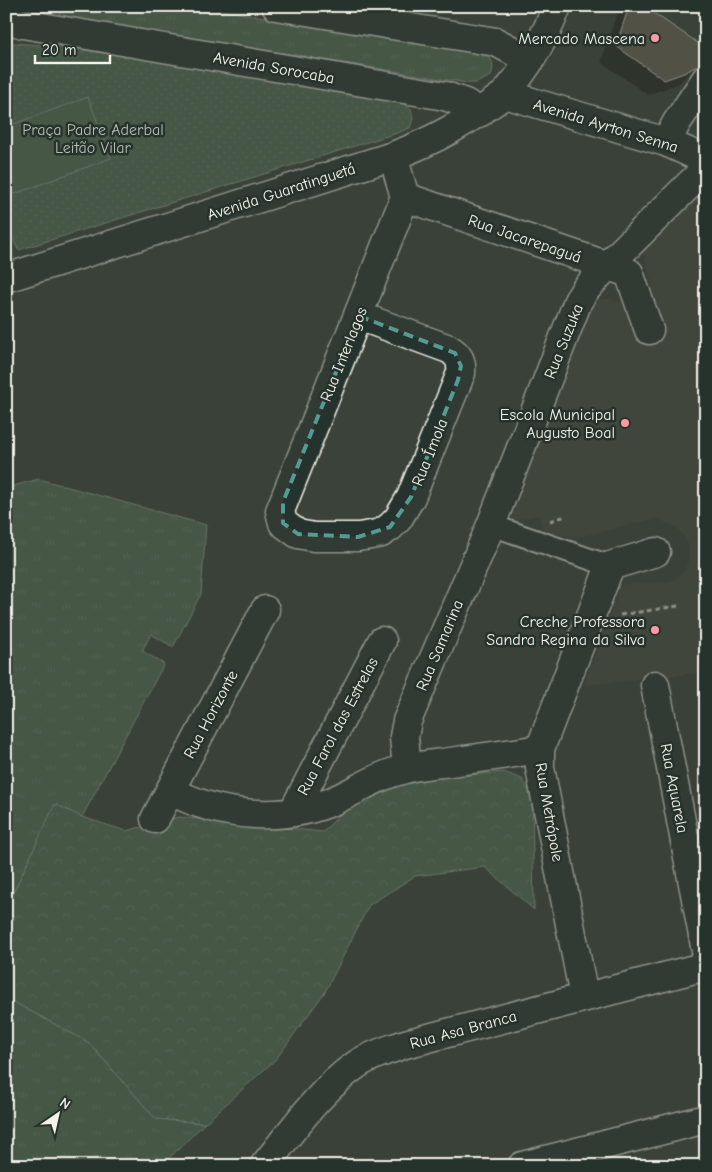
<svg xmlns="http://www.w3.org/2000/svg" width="712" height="1172" font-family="'Comic Neue',sans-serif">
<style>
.built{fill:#4a4d41}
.grass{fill:url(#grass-tufts);stroke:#a4b1a0}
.forest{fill:url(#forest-crowns);stroke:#a4b1a0}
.park{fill:url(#park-dots);stroke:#a4b1a0}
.pitch{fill:#557158;stroke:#a4b1a0}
.shadow{fill:#0007}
.building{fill:#6d6655;stroke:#f4f1e8}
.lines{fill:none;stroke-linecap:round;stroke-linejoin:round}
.pedestrian-casing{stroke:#f4f1e8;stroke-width:24}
.minor-casing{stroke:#f4f1e8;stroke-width:31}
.tertiary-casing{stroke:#f4f1e8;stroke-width:31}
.secondary-casing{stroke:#f4f1e8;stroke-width:31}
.path{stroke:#f4f1e8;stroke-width:3;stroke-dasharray:5 4;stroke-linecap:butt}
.pedestrian{stroke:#26332d;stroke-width:20}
.minor{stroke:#26332d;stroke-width:28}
.tertiary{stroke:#26332d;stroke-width:28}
.secondary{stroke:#26332d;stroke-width:28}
.marked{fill:none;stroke:#549b93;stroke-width:4;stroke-dasharray:10 6;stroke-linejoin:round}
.poi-dot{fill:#ff9aa2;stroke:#26332d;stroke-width:2}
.labels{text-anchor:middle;stroke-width:5;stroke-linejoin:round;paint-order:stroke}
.poi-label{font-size:16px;fill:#f4f1e8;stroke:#26332d;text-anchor:end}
.street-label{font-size:16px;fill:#f4f1e8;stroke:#26332d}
.park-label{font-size:16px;fill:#b4beae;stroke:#26332d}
</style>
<defs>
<pattern id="grass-tufts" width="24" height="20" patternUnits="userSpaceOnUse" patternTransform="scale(1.25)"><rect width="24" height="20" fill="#557158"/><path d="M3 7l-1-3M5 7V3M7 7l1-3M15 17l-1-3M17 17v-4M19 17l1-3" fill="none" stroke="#6e8670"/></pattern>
<pattern id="forest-crowns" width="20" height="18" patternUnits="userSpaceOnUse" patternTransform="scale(1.25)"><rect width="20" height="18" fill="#557158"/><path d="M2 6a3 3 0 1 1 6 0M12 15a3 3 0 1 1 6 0" fill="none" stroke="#6e8670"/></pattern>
<pattern id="park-dots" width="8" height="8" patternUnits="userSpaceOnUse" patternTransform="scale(1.25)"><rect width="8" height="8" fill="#557158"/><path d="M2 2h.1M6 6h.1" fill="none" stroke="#6e8670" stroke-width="1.8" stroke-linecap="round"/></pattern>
</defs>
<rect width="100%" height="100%" fill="#3b4239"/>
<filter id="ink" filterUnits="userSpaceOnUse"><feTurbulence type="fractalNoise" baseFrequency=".02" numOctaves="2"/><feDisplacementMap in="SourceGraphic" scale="10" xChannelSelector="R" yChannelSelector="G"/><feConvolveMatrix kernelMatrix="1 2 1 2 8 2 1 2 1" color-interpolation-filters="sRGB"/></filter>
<g filter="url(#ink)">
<!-- built -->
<path class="built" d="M 697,196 L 706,196 L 706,672 L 584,685 L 620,588 L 624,584 L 628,584 L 668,583 L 677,578 L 685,570 L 689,558 L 689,546 L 683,534 L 674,526 L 656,518 L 583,536 L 572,537 L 543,531 L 539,515 L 515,520 L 509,513 L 587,311 L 593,303 L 602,299 L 610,299 L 621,303 L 627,309 L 638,341 L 664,330 L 642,247 Z"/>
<!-- grass -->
<path class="grass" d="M 29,6 L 196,6 L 484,53 C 494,59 494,66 491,76 L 476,83 L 467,83 L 27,11 Z
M 39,479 L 206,525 L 201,594 L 173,647 L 151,634 L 142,651 L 164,664 L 82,817 L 55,805 L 6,908 L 6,488 Z
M 6,998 L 88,1042 L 156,1119 L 205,1123 L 161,1166 L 6,1166 Z"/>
<!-- forest -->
<path class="forest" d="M 504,772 L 522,779 L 532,796 L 534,910 L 485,867 L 415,876 L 369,905 L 325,992 L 276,1059 L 205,1123 L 156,1119 L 88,1042 L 6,998 L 6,908 L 55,804 L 82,817 L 126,831 L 179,817 L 323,832 L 350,804 L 404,781 Z"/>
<!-- park -->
<path class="park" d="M 13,43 L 65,47 L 389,98 L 398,100 L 411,109 L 413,118 L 410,128 L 400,132 L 18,250 L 6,221 L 6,44 Z"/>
<!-- pitch -->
<path class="pitch" d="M 88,97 L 111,158 L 6,197 L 6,127 Z"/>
<!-- shadow -->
<path class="shadow" d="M 626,6 L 641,6 L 695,67 L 679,83 L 648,95 L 601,62 L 616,16 Z"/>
<!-- building -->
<path class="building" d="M 629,6 L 643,6 L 704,47 L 703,59 L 699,65 L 684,73 L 664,80 L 616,46 Z"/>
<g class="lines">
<!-- pedestrian casing -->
<g class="pedestrian-casing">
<path id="pedestrian" d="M 491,525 L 610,566"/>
</g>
<!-- minor casing -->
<g class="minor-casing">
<path id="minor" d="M 666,142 L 677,122 L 706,79
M 393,156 L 405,197 L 629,273 L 649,330
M 359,316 L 449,349 C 459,355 462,361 461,373 L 411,497 L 398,519 L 390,527 L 381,533 L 371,535 L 358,537 L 314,537 L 298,534 L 283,523 L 280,511 L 405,197
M 655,685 L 706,951
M 407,768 L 404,737 L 407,721 L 491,525 L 578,301 L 585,290 L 607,266 L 706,168
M 170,790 C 218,817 284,823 335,800 C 359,789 379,775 405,769 C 419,765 435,764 450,762 C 480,758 510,754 540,749
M 293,812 L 382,641
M 155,819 L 265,610
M 584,997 L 540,768 L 540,749 L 610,566 L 656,552
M 264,1166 C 292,1131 319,1091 356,1065 C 370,1055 389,1050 405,1044 L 706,966
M 522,1166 L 706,1119"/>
</g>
<!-- tertiary casing -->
<g class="tertiary-casing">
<path id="tertiary" d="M 276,6 L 496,42 L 530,60
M 6,19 L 23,24 L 445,96 L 465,103 L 481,112
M 6,278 L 393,156 C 436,140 468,121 505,94"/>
</g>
<!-- secondary casing -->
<g class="secondary-casing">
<path id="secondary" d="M 557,6 C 545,39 527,68 505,94 L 666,142 L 706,160"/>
</g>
<!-- path -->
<path class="path" d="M 550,521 L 566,516
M 620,615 L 678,606"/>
<!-- pedestrian -->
<use href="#pedestrian" class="pedestrian"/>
<!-- minor -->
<use href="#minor" class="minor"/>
<!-- tertiary -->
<use href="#tertiary" class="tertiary"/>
<!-- secondary -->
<use href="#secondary" class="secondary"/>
</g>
</g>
<!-- marked area -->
<path d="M0 0H712V1172H0ZM 359,316 L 455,353 L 461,366 L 458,380 L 411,497 L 390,527 L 358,537 L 298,534 L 283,523 L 283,502 Z" fill="#3b4239" fill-opacity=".55" fill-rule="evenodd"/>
<path class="marked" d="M 359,316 L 455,353 L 461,366 L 458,380 L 411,497 L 390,527 L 358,537 L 298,534 L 283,523 L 283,502 Z"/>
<!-- markers -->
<g class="poi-dot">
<circle cx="655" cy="38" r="5"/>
<circle cx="625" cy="423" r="5"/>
<circle cx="655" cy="630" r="5"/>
</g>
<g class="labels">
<!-- poi labels -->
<g class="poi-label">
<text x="645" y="44">Mercado Mascena</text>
<text x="615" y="420">Escola Municipal<tspan x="615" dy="18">Augusto Boal</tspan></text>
<text x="645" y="627">Creche Professora<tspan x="645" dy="18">Sandra Regina da Silva</tspan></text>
</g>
<!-- street labels -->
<g class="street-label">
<text transform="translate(274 67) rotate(10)" y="6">Avenida Sorocaba</text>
<text transform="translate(606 125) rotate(17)" y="6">Avenida Ayrton Senna</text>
<text transform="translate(281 191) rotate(-18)" y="6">Avenida Guaratinguetá</text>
<text transform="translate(525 238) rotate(19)" y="6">Rua Jacarepaguá</text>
<text transform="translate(563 341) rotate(-68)" y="6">Rua Suzuka</text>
<text transform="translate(343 354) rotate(-68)" y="6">Rua Interlagos</text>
<text transform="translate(429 452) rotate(-68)" y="6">Rua Ímola</text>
<text transform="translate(439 645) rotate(-67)" y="6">Rua Samarina</text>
<text transform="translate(210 714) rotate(-62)" y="6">Rua Horizonte</text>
<text transform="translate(337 726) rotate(-62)" y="6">Rua Farol das Estrelas</text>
<text transform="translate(675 788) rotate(79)" y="6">Rua Aquarela</text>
<text transform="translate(550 812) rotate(80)" y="6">Rua Metrópole</text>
<text transform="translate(463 1029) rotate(-15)" y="6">Rua Asa Branca</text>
</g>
<!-- park labels -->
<g class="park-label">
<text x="93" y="135">Praça Padre Aderbal<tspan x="93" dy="18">Leitão Vilar</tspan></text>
</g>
</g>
<!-- margin -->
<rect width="712" height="1172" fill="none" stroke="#26332d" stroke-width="25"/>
<rect x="12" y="12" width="687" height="1147" fill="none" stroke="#f4f1e8" stroke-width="2" filter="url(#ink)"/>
<!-- north arrow -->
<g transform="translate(58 1114) rotate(34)" stroke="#26332d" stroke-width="4" paint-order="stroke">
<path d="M0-4L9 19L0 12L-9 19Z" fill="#f4f1e8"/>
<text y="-8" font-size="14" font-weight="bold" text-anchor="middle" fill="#f4f1e8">N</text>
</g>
<!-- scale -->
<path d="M35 55v8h75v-8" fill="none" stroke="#f4f1e8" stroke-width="2.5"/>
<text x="42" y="55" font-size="15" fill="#f4f1e8" stroke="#26332d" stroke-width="4" paint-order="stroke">20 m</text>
</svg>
